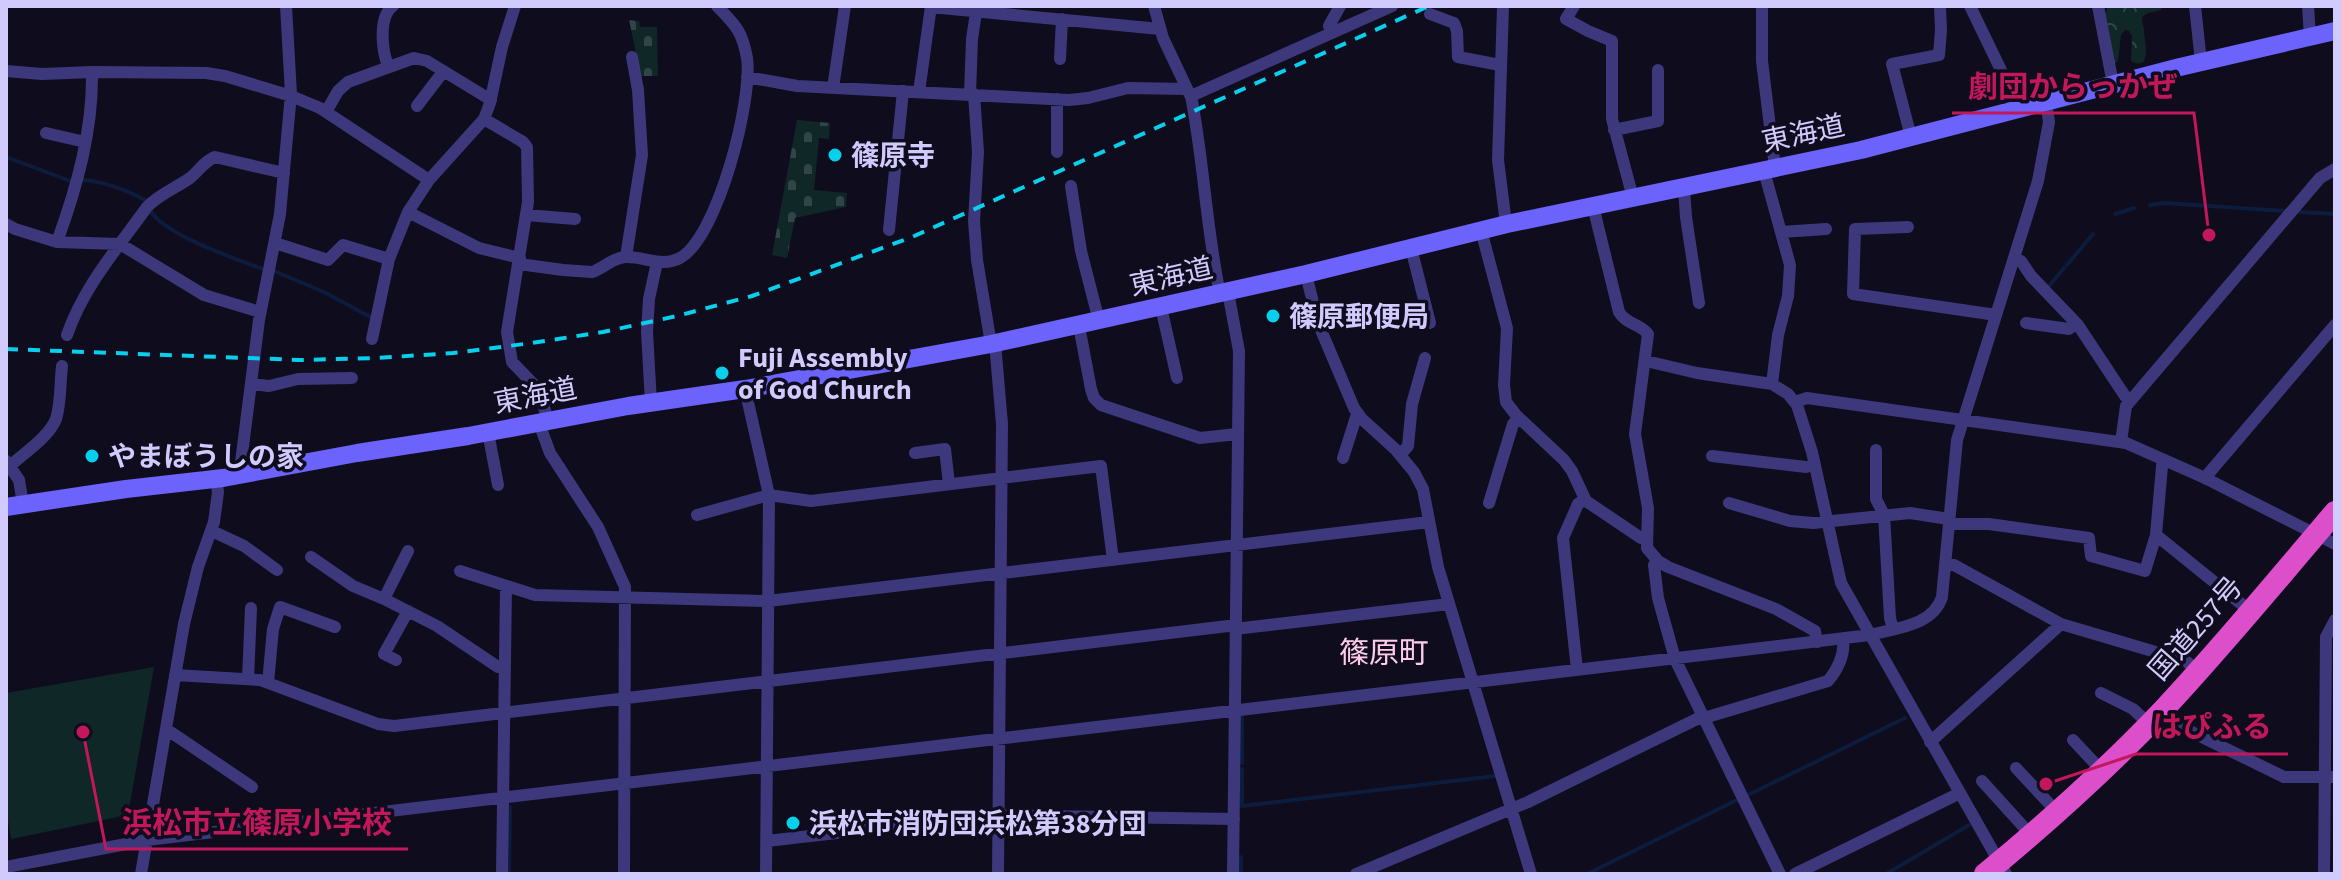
<svg xmlns="http://www.w3.org/2000/svg" width="2341" height="880" font-family="'Source Sans 3','Noto Sans JP',sans-serif">
<style>
.forest{fill:url(#forest-crowns)}
.cemetery{fill:url(#cemetery-stones)}
.park{fill:#0f2726}
.lines{fill:none;stroke-linecap:round;stroke-linejoin:round}
.stream{stroke:#0c1c3c;stroke-width:4}
.minor{stroke:#3d387b;stroke-width:12}
.secondary{stroke:#6b63fb;stroke-width:18}
.trunk{stroke:#dd4eca;stroke-width:22}
.rail{stroke:#07cfec;stroke-width:4;stroke-dasharray:12 10;stroke-linecap:butt}
.poi-dot{fill:#07cfec;stroke:#0f0c1d;stroke-width:3}
.labels{text-anchor:middle;stroke-width:7;stroke-linejoin:round;paint-order:stroke}
.street-label{font-size:28px;fill:#d1cafd;stroke:#0f0c1d}
.poi-label{font-size:28px;font-weight:bold;fill:#d1cafd;stroke:#0f0c1d;text-anchor:start}
.neighbourhood-label{font-size:30px;fill:#fecbea;stroke:#0f0c1d}
.leader{fill:none;stroke:#c2185b;stroke-width:3}
.callout-dot{fill:#c2185b;stroke:#0f0c1d;stroke-width:3}
.callout-label{font-size:30px;text-anchor:middle;font-weight:bold;fill:#c2185b;stroke:#0f0c1d;stroke-width:7;stroke-linejoin:round;paint-order:stroke}
</style>
<defs>
<pattern id="forest-crowns" width="20" height="18" patternUnits="userSpaceOnUse" patternTransform="scale(2)"><rect width="20" height="18" fill="#0f2726"/><path d="M2 6a3 3 0 1 1 6 0M12 15a3 3 0 1 1 6 0" fill="none" stroke="#314546"/></pattern>
<pattern id="cemetery-stones" width="16" height="16" patternUnits="userSpaceOnUse" patternTransform="scale(2)"><rect width="16" height="16" fill="#0f2726"/><path d="M2 7V4a2 2 0 0 1 4 0v3zM10 15v-3a2 2 0 0 1 4 0v3z" fill="#314546"/></pattern>
</defs>
<rect width="100%" height="100%" fill="#0f0c1d"/>
<!-- forest -->
<path class="forest" d="M 2108,6 L 2163,6 L 2161,10 L 2148,13 L 2142,17 C 2142,29 2156,75 2131,61 L 2132,36 L 2129,31 L 2125,30 L 2121,35 L 2118,61 L 2114,63 L 2105,16 Z"/>
<!-- cemetery -->
<path class="cemetery" d="M 629,20 L 639,21 L 640,27 L 657,27 L 658,76 L 641,76 Z
M 797,120 L 830,123 L 829,139 L 819,138 L 814,190 L 847,193 L 846,207 L 795,218 L 787,258 L 772,255 Z"/>
<!-- park -->
<path class="park" d="M 154,667 L 128,815 L 11,839 L 6,809 L 6,693 Z"/>
<g class="lines">
<!-- stream -->
<path class="stream" d="M 6,157 L 73,182
M 81,180 C 104,181 124,189 145,200
M 2150,205 L 2164,203 L 2285,211
M 150,210 C 164,235 236,259 263,269
M 2299,212 L 2335,214
M 2115,214 L 2134,208
M 2067,265 L 2093,234
M 274,271 L 324,292 L 374,319
M 2049,286 L 2064,268
M 1242,763 L 1242,717
M 1748,795 L 1905,718
M 1242,805 L 1242,769
M 1242,806 L 1495,776
M 509,874 L 510,807
M 1241,874 L 1241,857
M 1587,874 L 1737,800
M 1886,874 L 1969,825"/>
<!-- minor -->
<path class="minor" d="M 1154,6 L 1163,38 L 1190,95
M 1574,6 L 1566,19 L 1588,31 L 1612,41 L 1612,119 L 1633,198
M 1762,6 L 1762,61 L 1775,168
M 1970,6 L 2014,97 L 2017,109
M 2098,6 L 2113,84
M 2195,6 L 2201,62
M 2308,6 L 2310,37
M 931,7 L 1160,29
M 1503,7 L 1498,160 L 1506,224
M 1430,14 L 1454,23 L 1457,31 L 1458,57 L 1500,65
M 1332,33 L 1329,26 L 1340,6
M 1060,59 L 1062,19
M 388,66 C 382,50 378,17 393,6
M 6,71 L 42,74 L 92,72 L 206,73 L 225,76 L 291,96 L 320,108 L 429,180
M 747,77 L 797,86 L 1069,100 L 1088,98 L 1128,88 L 1187,89
M 833,88 L 845,6
M 919,92 L 931,6
M 970,94 L 972,39 L 977,6
M 974,94 L 978,152 L 974,221 L 977,260 L 991,344
M 417,106 L 443,72
M 326,112 L 338,91 L 348,82 L 414,58 L 427,61 L 491,100
M 484,119 L 523,142 L 527,147 L 528,202 L 507,332 L 512,362 L 539,390 L 548,421
M 1614,130 L 1658,121 L 1658,70
M 46,133 L 85,142
M 1911,137 L 1892,64 L 1939,55 L 1941,30 L 1940,6
M 1057,152 L 1057,99
M 1764,171 L 1790,265 L 1788,296 L 1778,335 L 1772,384
M 1071,186 L 1081,251 L 1099,321
M 1684,188 L 1686,217 L 1699,303
M 1593,206 L 1619,312 C 1626,324 1640,324 1648,334 L 1635,434 L 1648,508 L 1647,548 L 1658,561 L 1668,567 L 1776,609 L 1815,631 L 1817,642
M 408,212 L 479,248 L 520,258
M 526,215 L 575,219
M 6,224 L 15,229 L 57,242 L 120,244 L 204,295 L 260,312
M 1908,227 L 1855,229 L 1853,294 L 1996,315
M 889,230 L 903,91
M 1481,230 L 1507,328 L 1504,385 L 1506,402 L 1516,415 L 1564,460 L 1572,471 L 1586,501 L 1641,538 L 1647,538
M 1781,232 L 1826,229
M 57,242 C 77,187 93,130 92,72
M 275,243 L 328,260 L 343,245 L 389,259
M 1411,248 L 1430,323
M 626,257 L 642,155 L 638,90 L 632,57
M 2014,259 L 2021,261 L 2031,276 L 2078,325 L 2125,396 L 2130,401
M 519,264 L 563,270 L 592,272 C 604,268 612,258 625,257 C 644,256 662,268 680,258 C 718,237 753,99 747,58 C 742,30 735,25 717,6
M 1306,274 L 1318,323 L 1354,408 L 1362,419 L 1395,449 L 1414,472 L 1423,489 L 1438,567 L 1531,874
M 1228,292 L 1239,351 L 1233,874
M 1220,294 C 1206,228 1204,162 1191,96 L 1392,6
M 1161,307 L 1177,378
M 2026,323 L 2069,329 L 2076,323
M 1079,326 L 1091,389 L 1094,398 L 1101,405 L 1200,438 L 1237,434
M 67,335 C 84,286 117,249 147,207 C 159,194 176,188 190,178 C 199,171 204,161 215,157 L 284,173
M 372,339 L 389,259 L 408,212 L 429,180 L 484,119 L 490,103 L 502,47 L 515,6
M 995,343 L 1002,424 L 998,874
M 1646,361 L 1697,373 L 1772,384 L 1788,394 L 1797,405 L 1812,452 L 1841,583 L 2006,874
M 251,384 L 269,386 L 298,379 L 352,378
M 745,389 L 769,495 L 766,874
M 1795,402 L 1807,398 L 2126,443 L 2205,478 L 2335,544
M 651,403 L 647,332 L 649,299 L 657,262
M 539,423 L 550,453 L 598,527 L 625,587 L 624,874
M 488,432 L 498,485
M 2121,442 L 2126,406 L 2320,178 L 2335,169
M 1876,450 L 1876,499 L 1884,515 L 1890,618 L 1893,629
M 915,453 L 945,449 L 949,484
M 1400,455 L 1408,446 L 1412,404 L 1425,358
M 1712,456 L 1806,467 L 1815,465
M 1343,458 L 1357,414
M 6,461 L 19,480 L 23,504
M 10,466 C 24,453 49,437 56,419 C 61,403 60,383 62,366
M 243,474 L 241,462 L 259,320 L 280,214 L 291,94 L 286,6
M 2206,479 L 2209,473 L 2335,325
M 1489,503 L 1513,424 L 1519,418
M 1729,503 L 1790,521 L 1813,523 L 1910,513 L 1949,519
M 697,515 L 769,495 L 811,501 L 1101,466 L 1113,560
M 1949,524 L 1989,524 L 2089,538 L 2091,556 L 2145,571 L 2156,535 L 2162,466 L 2165,460
M 212,531 L 244,546 L 277,570
M 2156,535 L 2250,611
M 311,557 L 353,586 L 384,599 L 437,626 L 498,667 L 504,667
M 1658,561 L 1654,565 L 1658,598 L 1675,659 L 1780,874
M 1945,564 L 1954,565 L 2061,624 L 2186,661 L 2198,672
M 460,571 L 535,595 L 768,601 L 1429,522
M 384,599 L 408,551
M 396,660 L 384,654 L 408,611
M 1577,670 L 1563,538 L 1578,504 L 1585,499
M 175,675 L 260,680 L 378,724 L 394,726 L 1228,626 L 1243,628 L 1449,604
M 248,679 L 251,608
M 268,683 L 273,629 L 280,607 L 335,627
M 2101,693 L 2133,709 L 2149,724
M 2160,713 L 2169,721 L 2284,777 L 2335,777
M 1704,718 L 1828,681 C 1838,669 1845,655 1843,639
M 166,732 L 172,733 L 252,787
M 2073,740 L 2102,771
M 1930,742 L 2061,624
M 2016,768 L 2057,812
M 1982,781 L 2031,835
M 767,841 L 993,815 L 1234,819
M 6,867 L 147,840 L 1870,635 C 1895,628 1933,626 1942,597 L 1957,440 L 2038,181 L 2049,122 L 2046,102
M 141,874 L 184,624 L 198,567 L 214,522 L 218,492 L 216,479
M 502,874 L 506,587
M 1356,874 L 1528,802 L 1703,716
M 1795,874 L 1960,793
M 2324,874 L 2326,637 L 2335,620"/>
<!-- secondary -->
<path class="secondary" d="M 6,507 L 126,489 L 223,478 L 357,453 L 468,436 L 628,406 L 745,389 L 991,344 L 1306,274 L 1507,224 L 1861,150 L 2180,67 L 2335,31"/>
<!-- trunk -->
<path class="trunk" d="M 1985,874 C 2048,822 2108,768 2164,709 C 2223,646 2279,578 2335,512"/>
<!-- rail -->
<path class="rail" d="M 6,349 L 300,360 L 377,358 L 453,353 L 532,343 L 603,332 L 677,316 L 752,296 L 912,237 L 1429,6"/>
</g>
<!-- markers -->
<g class="poi-dot">
<circle cx="835" cy="155" r="8"/>
<circle cx="1273" cy="316" r="8"/>
<circle cx="722" cy="373" r="8"/>
<circle cx="92" cy="456" r="8"/>
<circle cx="793" cy="823" r="8"/>
</g>
<g class="labels">
<!-- street labels -->
<g class="street-label">
<text transform="translate(1803 133) rotate(-12)" y="10">東海道</text>
<text transform="translate(1171 276) rotate(-13)" y="10">東海道</text>
<text transform="translate(535 395) rotate(-11)" y="10">東海道</text>
<text transform="translate(2195 628) rotate(-49)" y="10">国道257号</text>
</g>
<!-- poi labels -->
<g class="poi-label">
<text x="851" y="165">篠原寺</text>
<text x="1289" y="326">篠原郵便局</text>
<text x="738" y="367">Fuji Assembly<tspan x="738" dy="32">of God Church</tspan></text>
<text x="108" y="466">やまぼうしの家</text>
<text x="809" y="833">浜松市消防団浜松第38分団</text>
</g>
<!-- neighbourhood labels -->
<g class="neighbourhood-label">
<text x="1384" y="663">篠原町</text>
</g>
</g>
<!-- callouts -->
<path class="leader" d="M2209 235L2194 113H1952M2046 784L2136 754H2288M83 732L106 849H408"/>
<g class="callout-dot">
<circle cx="2209" cy="235" r="8"/>
<circle cx="2046" cy="784" r="8"/>
<circle cx="83" cy="732" r="8"/>
</g>
<g class="callout-label">
<text x="2073" y="97">劇団からっかぜ</text>
<text x="2212" y="737">はぴふる</text>
<text x="257" y="833">浜松市立篠原小学校</text>
</g>
<!-- border -->
<rect width="2341" height="880" fill="none" stroke="#d1cafd" stroke-width="16"/>
</svg>
